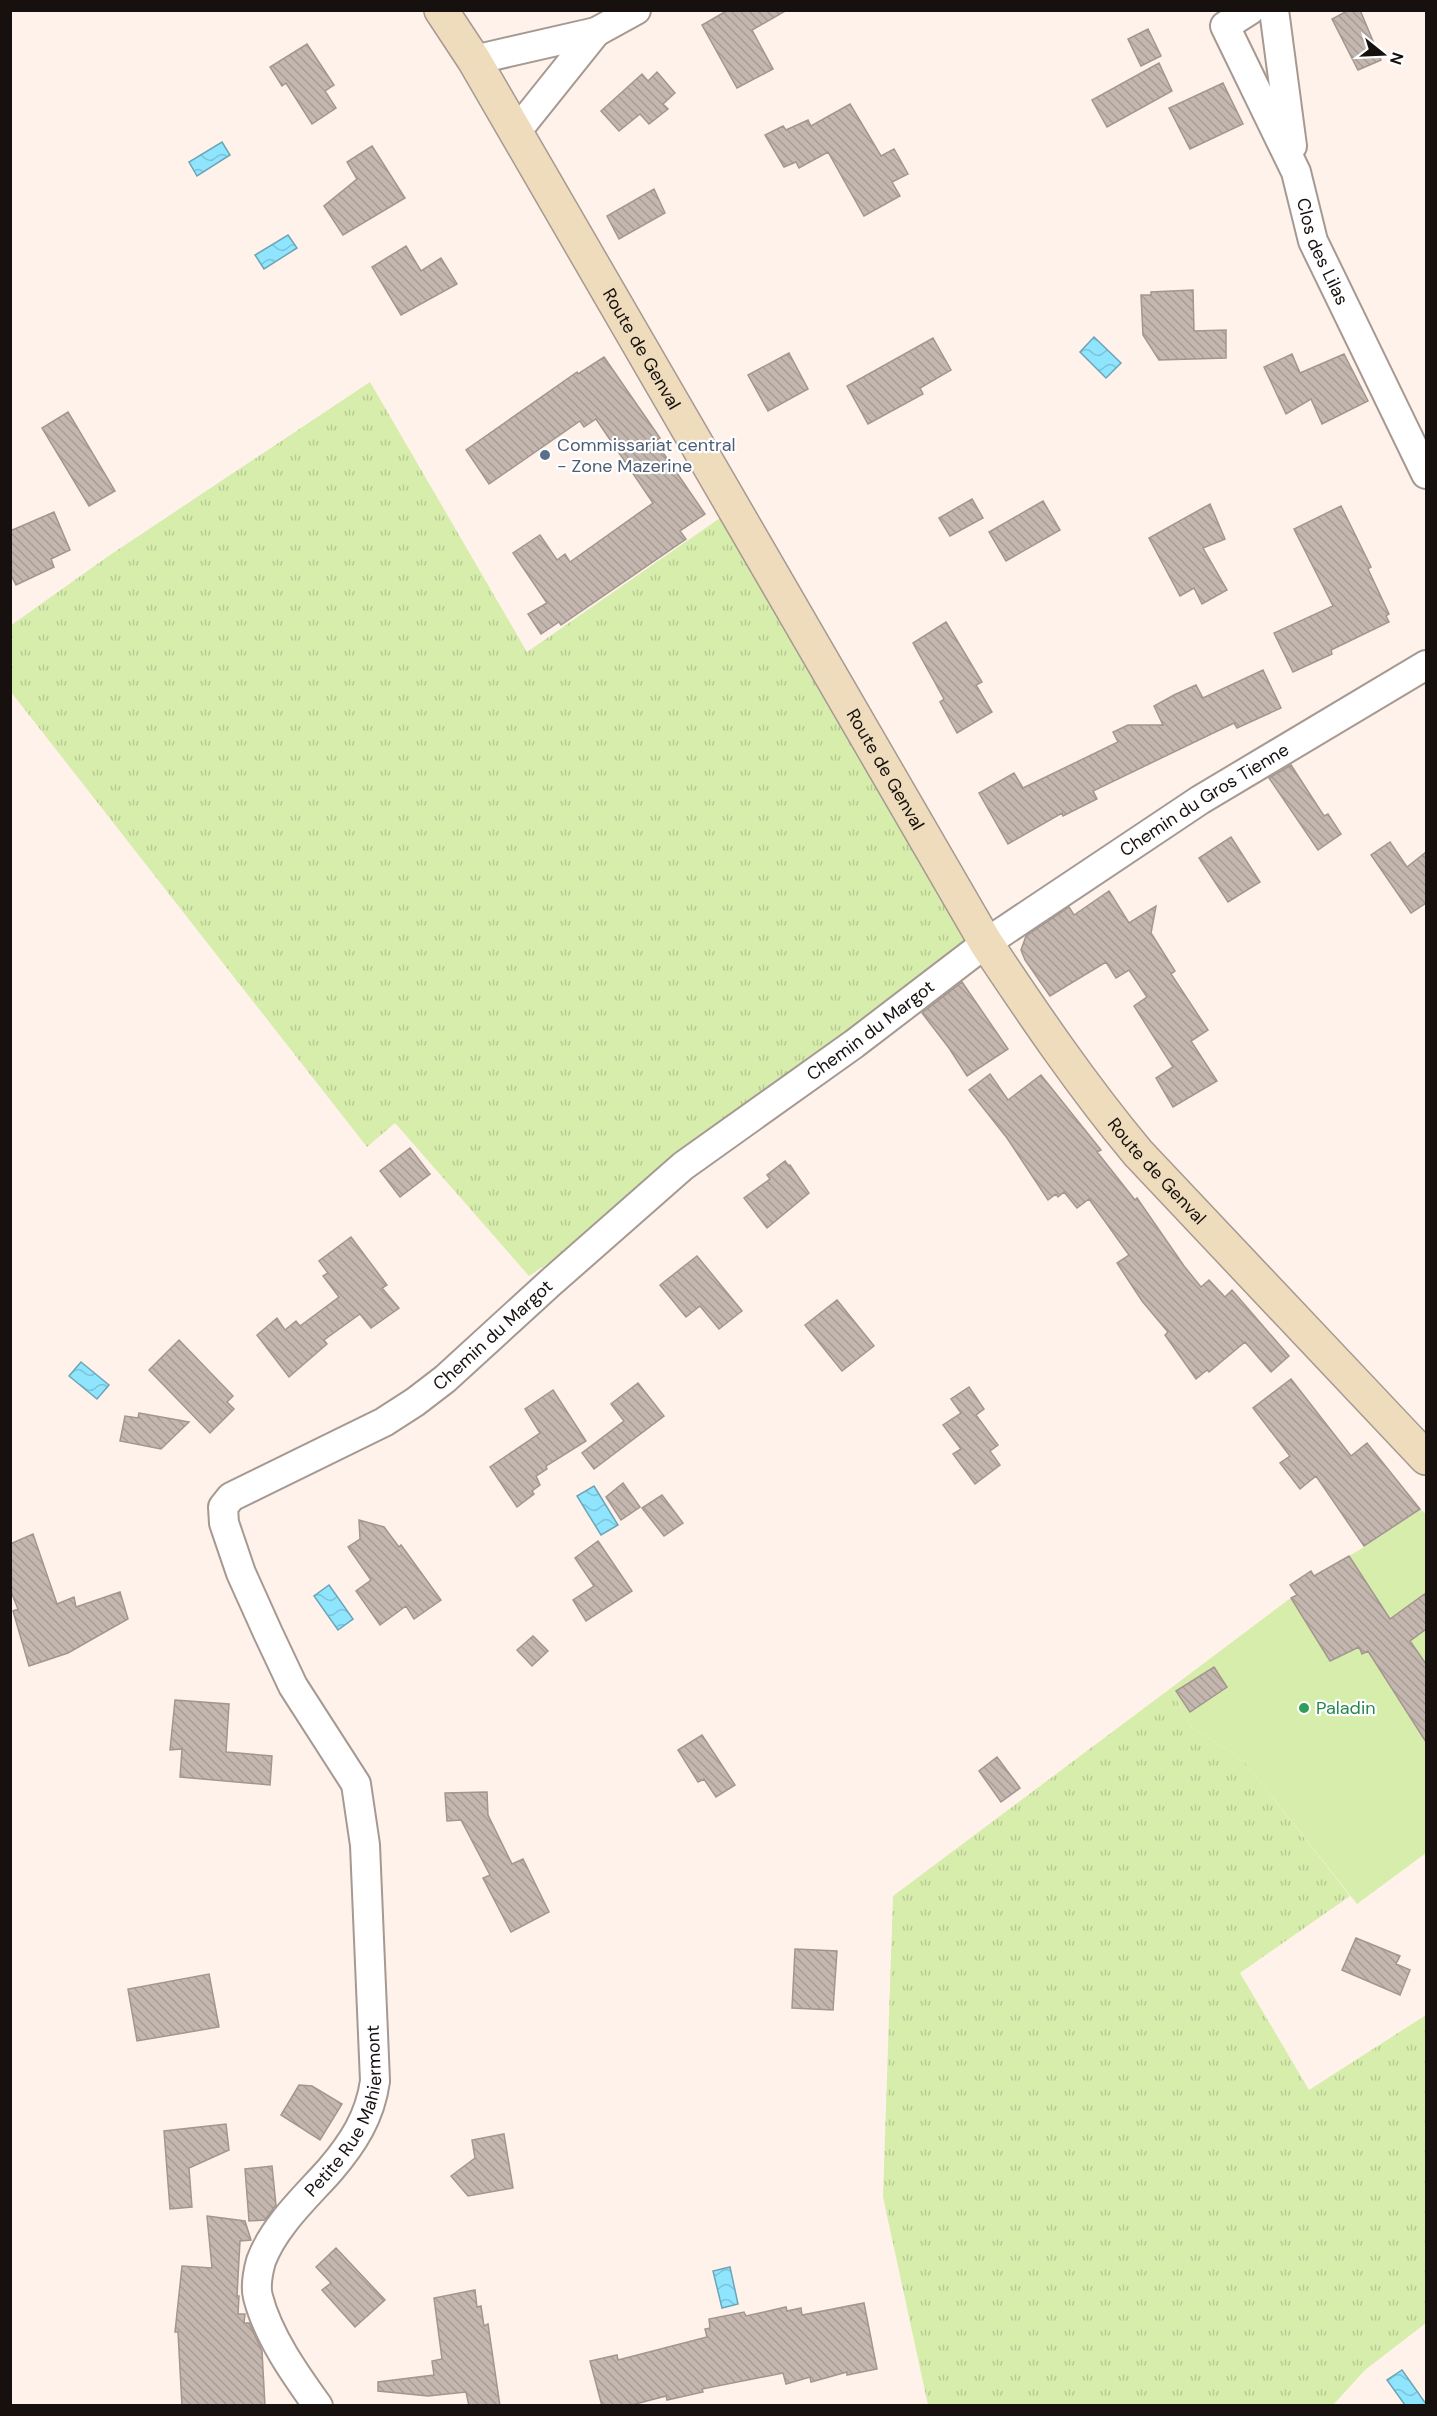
<svg xmlns="http://www.w3.org/2000/svg" width="1437" height="2416" font-family="'DM Sans',sans-serif">
<style>
.grass{fill:url(#grass-tufts)}
.park{fill:#d7edac}
.water{fill:url(#water-waves);stroke:#6ba5b6;stroke-width:1.5}
.building{fill:url(#building-back-hatch);stroke:#a2968f;stroke-width:1.5}
.lines{fill:none;stroke-linecap:round;stroke-linejoin:round}
.street-casing{stroke:#a69992;stroke-width:32}
.secondary-casing{stroke:#a69992;stroke-width:36}
.street{stroke:#fff;stroke-width:28}
.secondary{stroke:#efdcbc;stroke-width:33}
.service-dot{fill:#5c6f8a;stroke:#fff;stroke-width:2}
.leisure-dot{fill:#2e9e5b;stroke:#fff;stroke-width:2}
.labels{text-anchor:middle;stroke-width:4.5;stroke-linejoin:round;paint-order:stroke}
.street-label{font-size:18px;fill:#16110f;stroke:#fff}
.service-label{font-size:18px;fill:#4e5e75;stroke:#fff;text-anchor:start}
.leisure-label{font-size:18px;fill:#27864d;stroke:#fff;text-anchor:start}
</style>
<defs>
<pattern id="grass-tufts" width="24" height="20" patternUnits="userSpaceOnUse" patternTransform="scale(1.5)"><rect width="24" height="20" fill="#d7edac"/><path d="M3 7l-1-3M5 7V3M7 7l1-3M15 17l-1-3M17 17v-4M19 17l1-3" fill="none" stroke="#b8ca93"/></pattern>
<pattern id="water-waves" width="16" height="10" patternUnits="userSpaceOnUse" patternTransform="scale(1.5)"><rect width="16" height="10" fill="#8fe5fe"/><path d="M0 5q4-4 8 0t8 0" fill="none" stroke="#7bc3d8"/></pattern>
<pattern id="building-back-hatch" width="6" height="6" patternUnits="userSpaceOnUse" patternTransform="scale(1.5)"><rect width="6" height="6" fill="#c4b7af"/><path d="M-1 5l2 2M0 0l6 6M5-1l2 2" fill="none" stroke="#a89c95"/></pattern>
</defs>
<rect width="100%" height="100%" fill="#fff2ea"/>
<!-- grass -->
<path class="grass" d="M 370,382 L 527,652 L 720,518 L 980,950 L 669,1183 L 529,1276 L 395,1123 L 367,1147 L 11,692 L 10,626 L 110,555 Z
M 1171,1688 L 1191,1727 L 1243,1760 L 1350,1896 L 1240,1973 L 1309,2090 L 1426,2015 L 1426,2323 L 1365,2370 L 1333,2405 L 928,2405 L 883,2197 L 893,1896 Z"/>
<!-- park -->
<path class="park" d="M 1420,1509 L 1426,1514 L 1426,1853 L 1357,1904 L 1243,1760 L 1191,1727 L 1171,1688 L 1288,1600 L 1324,1578 L 1321,1572 L 1361,1549 Z"/>
<!-- water -->
<path class="water" d="M 222,142 L 230,155 L 197,176 L 189,162 Z
M 288,235 L 297,248 L 264,269 L 255,255 Z
M 1094,337 L 1121,363 L 1106,378 L 1080,352 Z
M 81,1362 L 109,1385 L 97,1399 L 69,1376 Z
M 594,1486 L 618,1525 L 601,1535 L 577,1496 Z
M 329,1585 L 353,1619 L 338,1630 L 314,1596 Z
M 730,2267 L 738,2304 L 722,2308 L 713,2271 Z
M 1402,2370 L 1426,2404 L 1426,2405 L 1405,2405 L 1387,2380 Z"/>
<!-- building -->
<path class="building" d="M 728,10 L 787,10 L 752,30 L 773,69 L 737,88 L 702,25 Z
M 1349,10 L 1360,10 L 1381,60 L 1358,70 L 1332,19 Z
M 1148,29 L 1161,56 L 1141,66 L 1128,39 Z
M 307,44 L 334,85 L 325,91 L 336,108 L 312,124 L 286,83 L 282,86 L 270,67 Z
M 1159,63 L 1172,91 L 1107,127 L 1092,100 Z
M 657,72 L 675,93 L 663,104 L 668,109 L 649,124 L 640,114 L 619,131 L 601,111 L 642,74 L 648,81 Z
M 1223,83 L 1243,124 L 1190,149 L 1169,108 Z
M 850,104 L 881,156 L 894,149 L 908,174 L 892,182 L 900,196 L 864,216 L 828,152 L 799,168 L 796,162 L 784,167 L 765,135 L 783,126 L 786,130 L 808,120 L 811,126 Z
M 372,146 L 405,198 L 343,235 L 324,206 L 357,179 L 347,162 Z
M 654,189 L 665,213 L 619,239 L 607,216 Z
M 406,246 L 421,271 L 441,258 L 457,284 L 401,315 L 372,267 Z
M 1193,290 L 1194,331 L 1226,330 L 1226,358 L 1159,360 L 1143,335 L 1141,295 L 1151,295 L 1151,292 Z
M 933,338 L 951,370 L 920,388 L 923,394 L 868,424 L 847,386 Z
M 789,353 L 808,389 L 768,411 L 748,375 Z
M 1292,354 L 1300,373 L 1344,354 L 1368,401 L 1322,424 L 1311,399 L 1286,414 L 1264,367 Z
M 604,357 L 660,438 L 655,441 L 705,514 L 680,531 L 686,539 L 561,625 L 559,622 L 541,634 L 528,614 L 547,603 L 513,553 L 540,535 L 557,560 L 565,554 L 570,562 L 653,503 L 596,419 L 584,427 L 580,421 L 489,484 L 466,450 L 577,372 L 578,374 Z
M 68,412 L 115,491 L 89,506 L 42,428 Z
M 972,499 L 983,518 L 950,536 L 939,518 Z
M 1043,501 L 1060,530 L 1006,561 L 989,532 Z
M 1210,504 L 1225,539 L 1203,548 L 1227,590 L 1202,604 L 1194,588 L 1180,596 L 1149,538 Z
M 1341,506 L 1371,567 L 1368,569 L 1389,614 L 1386,616 L 1389,622 L 1331,650 L 1332,654 L 1293,672 L 1274,633 L 1333,606 L 1294,529 Z
M 54,512 L 70,550 L 51,559 L 54,567 L 16,585 L 10,573 L 10,531 Z
M 946,622 L 982,682 L 976,685 L 992,712 L 957,733 L 940,702 L 944,699 L 913,643 Z
M 1263,670 L 1281,708 L 1237,728 L 1234,723 L 1093,791 L 1097,799 L 1063,816 L 1062,813 L 1008,844 L 979,793 L 1014,773 L 1023,788 L 1118,742 L 1113,732 L 1128,725 L 1163,725 L 1154,706 L 1174,695 L 1196,685 L 1203,698 Z
M 1291,765 L 1324,816 L 1328,814 L 1341,834 L 1318,850 L 1269,778 Z
M 1231,837 L 1260,882 L 1228,902 L 1199,858 Z
M 1390,842 L 1407,867 L 1426,852 L 1426,903 L 1411,913 L 1371,855 Z
M 1109,891 L 1129,923 L 1156,906 L 1151,933 L 1175,971 L 1171,974 L 1208,1030 L 1191,1041 L 1217,1081 L 1173,1107 L 1156,1078 L 1173,1067 L 1134,1006 L 1147,997 L 1129,970 L 1116,978 L 1106,962 L 1050,996 L 1025,960 L 1021,950 L 1026,936 L 1069,907 L 1074,915 Z
M 962,982 L 1008,1049 L 967,1076 L 949,1048 L 922,1013 Z
M 990,1074 L 1008,1100 L 1041,1075 L 1101,1150 L 1097,1152 L 1135,1200 L 1137,1198 L 1184,1266 L 1201,1287 L 1209,1280 L 1225,1297 L 1232,1290 L 1289,1356 L 1271,1372 L 1245,1342 L 1209,1372 L 1207,1370 L 1196,1379 L 1165,1335 L 1168,1332 L 1142,1301 L 1117,1263 L 1129,1255 L 1089,1199 L 1077,1208 L 1064,1192 L 1058,1197 L 1056,1194 L 1048,1200 L 1007,1138 L 969,1090 Z
M 410,1148 L 430,1174 L 400,1197 L 380,1171 Z
M 785,1161 L 789,1166 L 790,1165 L 809,1193 L 767,1228 L 744,1198 L 770,1179 L 767,1175 Z
M 351,1237 L 387,1285 L 382,1288 L 399,1308 L 371,1328 L 360,1314 L 324,1340 L 327,1344 L 289,1377 L 257,1335 L 277,1318 L 285,1330 L 296,1321 L 300,1326 L 339,1297 L 323,1276 L 328,1273 L 319,1261 Z
M 697,1256 L 742,1311 L 719,1329 L 700,1306 L 686,1317 L 660,1285 Z
M 837,1300 L 874,1346 L 842,1371 L 805,1325 Z
M 179,1340 L 233,1396 L 227,1402 L 234,1409 L 210,1433 L 149,1370 Z
M 1291,1379 L 1351,1456 L 1367,1443 L 1420,1509 L 1364,1546 L 1316,1476 L 1300,1489 L 1280,1463 L 1290,1456 L 1253,1408 Z
M 638,1383 L 664,1416 L 594,1469 L 582,1453 L 624,1421 L 611,1404 Z
M 969,1387 L 984,1409 L 976,1415 L 998,1445 L 990,1451 L 1000,1465 L 975,1484 L 953,1454 L 961,1449 L 943,1425 L 961,1413 L 951,1399 Z
M 553,1390 L 586,1441 L 546,1466 L 547,1469 L 536,1476 L 540,1485 L 532,1491 L 534,1494 L 517,1507 L 490,1467 L 540,1433 L 525,1409 Z
M 139,1413 L 189,1422 L 161,1449 L 120,1441 L 125,1416 L 138,1418 Z
M 623,1483 L 640,1507 L 621,1520 L 606,1497 Z
M 662,1495 L 683,1523 L 664,1536 L 642,1508 Z
M 359,1520 L 384,1527 L 399,1547 L 401,1545 L 441,1600 L 414,1619 L 406,1606 L 380,1625 L 356,1591 L 371,1580 L 348,1547 L 360,1539 Z
M 33,1534 L 57,1604 L 74,1597 L 76,1607 L 120,1592 L 128,1619 L 68,1653 L 29,1666 L 13,1611 L 18,1609 L 10,1589 L 10,1544 Z
M 598,1541 L 632,1591 L 586,1621 L 573,1600 L 594,1586 L 575,1558 Z
M 1349,1556 L 1390,1619 L 1426,1593 L 1426,1629 L 1410,1641 L 1426,1664 L 1426,1742 L 1368,1651 L 1362,1654 L 1359,1647 L 1330,1661 L 1291,1598 L 1297,1595 L 1290,1585 L 1311,1571 L 1314,1576 Z
M 533,1636 L 548,1651 L 532,1666 L 517,1650 Z
M 1214,1667 L 1227,1687 L 1190,1712 L 1176,1691 Z
M 175,1700 L 229,1704 L 226,1752 L 272,1756 L 270,1785 L 180,1777 L 182,1749 L 170,1750 Z
M 702,1735 L 735,1785 L 716,1797 L 704,1779 L 698,1782 L 678,1750 Z
M 997,1757 L 1020,1788 L 1001,1802 L 979,1771 Z
M 487,1792 L 488,1815 L 512,1864 L 523,1859 L 549,1912 L 511,1932 L 483,1878 L 490,1875 L 461,1820 L 447,1821 L 445,1793 Z
M 1356,1938 L 1400,1956 L 1396,1964 L 1410,1970 L 1400,1995 L 1342,1970 Z
M 795,1949 L 837,1951 L 833,2010 L 792,2008 Z
M 209,1974 L 219,2027 L 137,2041 L 128,1989 Z
M 299,2085 L 312,2086 L 342,2104 L 320,2140 L 281,2115 Z
M 226,2124 L 229,2150 L 189,2168 L 192,2207 L 170,2209 L 164,2131 Z
M 504,2134 L 513,2188 L 468,2196 L 451,2176 L 475,2158 L 472,2140 Z
M 272,2166 L 276,2205 L 265,2220 L 249,2221 L 245,2169 Z
M 207,2216 L 245,2221 L 251,2240 L 240,2241 L 237,2296 L 239,2296 L 238,2314 L 245,2314 L 244,2323 L 249,2323 L 262,2351 L 265,2406 L 182,2406 L 178,2332 L 175,2332 L 182,2266 L 212,2268 Z
M 336,2248 L 385,2300 L 355,2327 L 322,2290 L 331,2283 L 316,2267 Z
M 475,2290 L 477,2307 L 481,2306 L 484,2326 L 488,2324 L 500,2406 L 469,2406 L 466,2392 L 428,2396 L 378,2391 L 378,2382 L 434,2375 L 432,2361 L 442,2359 L 434,2298 Z
M 864,2303 L 877,2369 L 847,2375 L 847,2372 L 811,2382 L 810,2377 L 786,2384 L 783,2373 L 702,2389 L 703,2392 L 667,2400 L 666,2396 L 628,2406 L 602,2406 L 590,2361 L 617,2355 L 618,2360 L 707,2337 L 705,2329 L 710,2328 L 709,2319 L 744,2312 L 746,2316 L 786,2307 L 787,2311 L 801,2308 L 802,2315 Z"/>
<g class="lines">
<!-- street casing -->
<g class="street-casing">
<g id="street">
<path id="s1" d="M 1250,10 L 1225,26 L 1296,172 L 1313,241 L 1426,474"/>
<path d="M 1274,10 L 1292,146"/>
<path d="M 474,60 L 596,32 L 636,10"/>
<path d="M 516,132 L 596,32"/>
<path id="s2" d="M 318,2406 C 295,2374 268,2336 258,2297 C 255,2286 258,2272 261,2261 C 274,2226 306,2197 330,2170 C 353,2143 370,2117 375,2081 L 365,1845 L 356,1784 L 293,1686 L 268,1633 L 241,1573 L 224,1523 L 223,1507 L 231,1497 L 384,1422 L 415,1402 L 445,1379 L 550,1283 L 683,1166 L 854,1044 L 986,943 L 1200,800 L 1426,665"/>
</g>
</g>
<!-- secondary casing -->
<g class="secondary-casing">
<g id="secondary">
<path id="s3" d="M 441,10 L 474,60 L 986,943 C 1034,1015 1082,1086 1138,1153 L 1426,1458"/>
</g>
</g>
<!-- street -->
<use href="#street" class="street"/>
<!-- secondary -->
<use href="#secondary" class="secondary"/>
</g>
<!-- markers -->
<circle class="service-dot" cx="545" cy="455" r="6"/>
<circle class="leisure-dot" cx="1304" cy="1708" r="6"/>
<g class="labels">
<!-- street labels -->
<g class="street-label">
<text dy="6" stroke="none"><textPath href="#s1" startOffset="276">Clos des Lilas</textPath></text>
<text dy="6" stroke="none"><textPath href="#s3" startOffset="394">Route de Genval</textPath></text>
<text dy="6" stroke="none"><textPath href="#s3" startOffset="880">Route de Genval</textPath></text>
<text dy="6" stroke="none"><textPath href="#s2" startOffset="2200">Chemin du Gros Tienne</textPath></text>
<text dy="6" stroke="none"><textPath href="#s2" startOffset="1794">Chemin du Margot</textPath></text>
<text dy="6" stroke="none"><textPath href="#s3" startOffset="1366">Route de Genval</textPath></text>
<text dy="6" stroke="none"><textPath href="#s2" startOffset="1308">Chemin du Margot</textPath></text>
<text dy="6" stroke="none"><textPath href="#s2" startOffset="339">Petite Rue Mahiermont</textPath></text>
</g>
<!-- service labels -->
<g class="service-label">
<text x="557" y="451">Commissariat central<tspan x="557" dy="21">- Zone Mazerine</tspan></text>
</g>
<!-- leisure labels -->
<g class="leisure-label">
<text x="1316" y="1714">Paladin</text>
</g>
</g>
<!-- border -->
<rect width="1437" height="2416" fill="none" stroke="#16110f" stroke-width="24"/>
<!-- north arrow -->
<g transform="translate(1383 54) rotate(108)" stroke="#ffffff" stroke-width="4.5" paint-order="stroke">
<path d="M0-4.5L10 22L0 15L-10 22Z" fill="#16110f"/>
<text y="-9" font-size="16" font-weight="bold" text-anchor="middle" fill="#16110f">N</text>
</g>
</svg>
